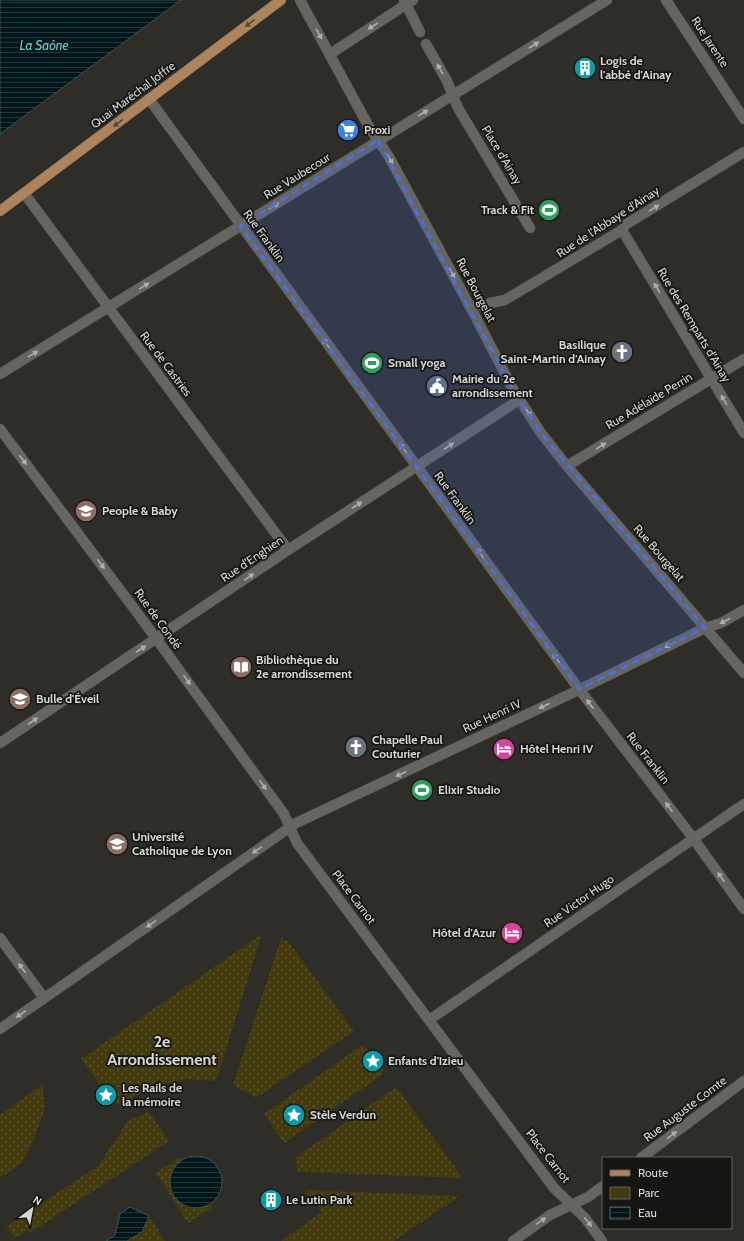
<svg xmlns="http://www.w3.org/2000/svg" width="744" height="1241" font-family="Cabin,sans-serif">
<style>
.green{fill:url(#green-dots)}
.water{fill:url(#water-rules);stroke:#405052}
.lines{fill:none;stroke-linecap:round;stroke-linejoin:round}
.minor-casing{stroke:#4c4b48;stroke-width:11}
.major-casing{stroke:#4c4b48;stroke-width:11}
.minor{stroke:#66655f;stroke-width:10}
.major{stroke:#ad845b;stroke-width:10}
.oneway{fill:#594733}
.oneway2{fill:#afafab}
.marked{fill:#4c70d7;fill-opacity:0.2;stroke:#4c70d7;stroke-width:3;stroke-dasharray:8 5;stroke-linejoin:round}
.labels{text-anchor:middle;stroke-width:3.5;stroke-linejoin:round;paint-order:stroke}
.street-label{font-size:12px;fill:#d7d7d4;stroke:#151513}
.poi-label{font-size:12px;font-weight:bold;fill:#d7d7d4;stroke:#151513;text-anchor:start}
.water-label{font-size:13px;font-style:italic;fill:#5bd4e8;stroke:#151513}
.district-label{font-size:16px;font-weight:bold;fill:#d7d7d4;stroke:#151513}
</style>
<defs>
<pattern id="green-dots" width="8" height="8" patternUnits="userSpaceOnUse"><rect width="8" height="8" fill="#433a0e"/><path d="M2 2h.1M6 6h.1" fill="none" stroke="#5d5630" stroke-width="1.8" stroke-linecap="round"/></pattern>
<pattern id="water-rules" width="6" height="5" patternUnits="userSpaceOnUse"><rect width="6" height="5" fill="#00161a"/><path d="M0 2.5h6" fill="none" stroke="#24373a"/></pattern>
</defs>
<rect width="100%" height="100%" fill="#2e2d28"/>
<!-- green -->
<path class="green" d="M 262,934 L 216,1081 L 188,1079 L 160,1085 L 115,1105 L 81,1059 Z
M 281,938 L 286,940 L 290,944 L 354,1031 L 256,1098 L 233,1085 Z
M 361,1046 L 366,1048 L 383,1070 L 382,1075 L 284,1143 L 264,1114 Z
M 42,1085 L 45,1108 L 33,1142 L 21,1163 L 0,1178 L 0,1115 Z
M 396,1087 L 463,1178 L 298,1172 L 295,1158 Z
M 149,1112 L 169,1141 L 30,1233 L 28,1230 L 15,1238 L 6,1227 L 98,1166 L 129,1120 Z
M 180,1157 L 182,1161 L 175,1168 L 171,1177 L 188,1206 L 198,1208 L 210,1204 L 213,1207 L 188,1223 L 156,1173 Z
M 304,1190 L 460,1196 L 394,1241 L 281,1241 L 322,1212 Z
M 149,1216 L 165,1241 L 127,1241 L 142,1232 Z"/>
<!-- water -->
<path class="water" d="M 0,0 L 181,0 L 0,134 Z
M170 1182a26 26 0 1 1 52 0a26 26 0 1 1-52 0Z
M 130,1207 L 149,1216 L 142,1232 L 127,1241 L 106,1241 L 115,1235 L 120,1214 Z"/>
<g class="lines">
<!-- minor casing -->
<g class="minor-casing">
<path id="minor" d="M 300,0 L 369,127 L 388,155 L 473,312 L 514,391 L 541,433 L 567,466 L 744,673
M 404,0 L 420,32
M 666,0 L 744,119
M 426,44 L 447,81 L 458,108 L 530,228
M 330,54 L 413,0
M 149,99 L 579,689 L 693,838 L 744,909
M 24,193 L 288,550
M 622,230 L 744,433
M 483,307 L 490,303 L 505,300 L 622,230 L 625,225 L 744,152
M 0,374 L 607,0
M 0,429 L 147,626 L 284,814 L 297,843 L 554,1188 L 585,1218 L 602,1241
M 567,466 L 744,359
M 0,743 L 288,550 L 519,400
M 0,938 L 44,998
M 429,1020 L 744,804
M 0,1029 L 296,823 L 566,696 L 705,628 L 721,623 L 744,610
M 641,1158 L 744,1081
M 513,1241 L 550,1215 L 588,1197 L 603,1186"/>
</g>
<!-- major casing -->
<g class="major-casing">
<path id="major" d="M 0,211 L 281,0"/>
</g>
<!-- minor -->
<use href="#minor" class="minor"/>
<!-- major -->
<use href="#major" class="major"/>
</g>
<!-- one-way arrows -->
<defs><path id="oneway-solid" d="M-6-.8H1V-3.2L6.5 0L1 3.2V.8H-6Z"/></defs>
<g class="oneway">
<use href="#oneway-solid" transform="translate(250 23) rotate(143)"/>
<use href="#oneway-solid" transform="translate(118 123) rotate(143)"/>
</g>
<g class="oneway2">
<use href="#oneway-solid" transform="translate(373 26) rotate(148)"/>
<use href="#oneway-solid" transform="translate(319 34) rotate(61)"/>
<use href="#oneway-solid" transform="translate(534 45) rotate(-31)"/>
<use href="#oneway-solid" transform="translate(440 69) rotate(-119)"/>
<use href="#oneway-solid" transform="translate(423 113) rotate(-31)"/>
<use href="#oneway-solid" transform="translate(390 159) rotate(61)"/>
<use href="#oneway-solid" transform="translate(274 206) rotate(-32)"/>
<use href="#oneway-solid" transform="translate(654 208) rotate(-32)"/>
<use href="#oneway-solid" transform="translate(452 273) rotate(61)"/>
<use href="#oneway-solid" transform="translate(144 286) rotate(-32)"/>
<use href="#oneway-solid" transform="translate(657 288) rotate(-121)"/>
<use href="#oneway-solid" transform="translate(326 343) rotate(-126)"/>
<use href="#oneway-solid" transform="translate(33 354) rotate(-31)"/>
<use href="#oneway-solid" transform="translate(724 400) rotate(-121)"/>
<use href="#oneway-solid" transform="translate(528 412) rotate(57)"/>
<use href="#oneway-solid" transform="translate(449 446) rotate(-33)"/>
<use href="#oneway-solid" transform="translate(601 446) rotate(-31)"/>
<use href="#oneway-solid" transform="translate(403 448) rotate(-126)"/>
<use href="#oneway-solid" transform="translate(23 460) rotate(53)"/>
<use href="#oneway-solid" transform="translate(357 505) rotate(-33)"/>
<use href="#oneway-solid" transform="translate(480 553) rotate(-126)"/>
<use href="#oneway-solid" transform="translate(101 564) rotate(53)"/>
<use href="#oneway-solid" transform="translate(249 577) rotate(-34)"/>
<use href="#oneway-solid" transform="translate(725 621) rotate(152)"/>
<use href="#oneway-solid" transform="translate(670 645) rotate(154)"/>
<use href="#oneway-solid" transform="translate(141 649) rotate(-33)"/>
<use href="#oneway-solid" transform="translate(556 658) rotate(-126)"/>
<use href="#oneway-solid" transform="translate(187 680) rotate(54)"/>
<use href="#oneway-solid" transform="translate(590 704) rotate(-127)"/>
<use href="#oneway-solid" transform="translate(544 706) rotate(155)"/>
<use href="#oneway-solid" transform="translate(33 721) rotate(-33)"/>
<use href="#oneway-solid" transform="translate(401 774) rotate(155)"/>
<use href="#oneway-solid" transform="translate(263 785) rotate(54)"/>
<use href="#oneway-solid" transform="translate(669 807) rotate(-127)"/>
<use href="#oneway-solid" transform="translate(257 850) rotate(145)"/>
<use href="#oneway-solid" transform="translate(721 877) rotate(-126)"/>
<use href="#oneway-solid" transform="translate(151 924) rotate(145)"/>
<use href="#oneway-solid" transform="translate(22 968) rotate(-126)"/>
<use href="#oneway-solid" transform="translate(21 1014) rotate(145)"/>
<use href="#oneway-solid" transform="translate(672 1135) rotate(-37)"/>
<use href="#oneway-solid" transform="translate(541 1221) rotate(-35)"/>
<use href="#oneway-solid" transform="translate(588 1222) rotate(52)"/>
</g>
<!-- marked area -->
<path class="marked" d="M 378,140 L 514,391 L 541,433 L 705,628 L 579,689 L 240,226 Z"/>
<!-- icons -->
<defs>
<g id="building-disc" transform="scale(1.15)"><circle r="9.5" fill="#0f9aa8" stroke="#151513"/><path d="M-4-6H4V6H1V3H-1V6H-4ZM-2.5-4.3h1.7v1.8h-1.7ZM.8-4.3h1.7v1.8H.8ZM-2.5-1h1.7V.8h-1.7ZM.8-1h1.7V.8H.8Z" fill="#fff"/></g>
<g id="supermarket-disc" transform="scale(1.15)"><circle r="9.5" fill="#3f7fe0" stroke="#151513"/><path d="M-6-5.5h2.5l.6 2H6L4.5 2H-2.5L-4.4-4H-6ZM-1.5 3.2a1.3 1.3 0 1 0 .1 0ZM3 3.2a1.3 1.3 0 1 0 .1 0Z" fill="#fff"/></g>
<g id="stadium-disc" transform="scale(1.15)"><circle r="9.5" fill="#2e9e5b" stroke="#151513"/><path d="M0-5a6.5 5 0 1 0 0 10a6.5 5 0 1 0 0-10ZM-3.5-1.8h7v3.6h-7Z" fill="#fff"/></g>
<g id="church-disc" transform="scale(1.15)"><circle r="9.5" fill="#6b7280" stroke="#151513"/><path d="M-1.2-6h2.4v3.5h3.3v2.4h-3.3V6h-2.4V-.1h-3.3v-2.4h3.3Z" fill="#fff"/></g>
<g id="civic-disc" transform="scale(1.15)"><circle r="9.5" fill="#5c6f8a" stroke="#151513"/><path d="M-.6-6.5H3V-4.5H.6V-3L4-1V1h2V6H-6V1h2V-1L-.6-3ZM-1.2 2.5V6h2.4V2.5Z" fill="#fff"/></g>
<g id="school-disc" transform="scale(1.15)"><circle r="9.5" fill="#8d6e63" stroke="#151513"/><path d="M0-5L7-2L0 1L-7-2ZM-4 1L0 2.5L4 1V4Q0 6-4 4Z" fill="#fff"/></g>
<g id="library-disc" transform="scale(1.15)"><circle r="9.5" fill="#8d6e63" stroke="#151513"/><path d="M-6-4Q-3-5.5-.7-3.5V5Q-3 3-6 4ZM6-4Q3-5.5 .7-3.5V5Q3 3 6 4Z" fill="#fff"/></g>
<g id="hotel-disc" transform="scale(1.15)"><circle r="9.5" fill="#d1479c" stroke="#151513"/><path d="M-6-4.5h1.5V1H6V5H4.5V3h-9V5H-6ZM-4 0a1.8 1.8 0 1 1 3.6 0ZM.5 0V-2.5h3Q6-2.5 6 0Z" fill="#fff"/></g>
<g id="university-disc" transform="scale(1.15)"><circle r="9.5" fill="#8d6e63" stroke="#151513"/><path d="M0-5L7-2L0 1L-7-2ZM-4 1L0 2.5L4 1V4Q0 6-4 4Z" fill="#fff"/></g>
<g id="sight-disc" transform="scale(1.15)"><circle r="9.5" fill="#0f9aa8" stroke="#151513"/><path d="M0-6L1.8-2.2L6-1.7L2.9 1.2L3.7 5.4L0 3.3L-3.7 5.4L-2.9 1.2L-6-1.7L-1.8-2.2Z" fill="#fff"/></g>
</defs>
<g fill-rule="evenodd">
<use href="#building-disc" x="585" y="68"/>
<use href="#supermarket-disc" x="348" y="130"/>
<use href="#stadium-disc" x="549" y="210"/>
<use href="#church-disc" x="622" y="352"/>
<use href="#stadium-disc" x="372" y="363"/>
<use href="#civic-disc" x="437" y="386"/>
<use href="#school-disc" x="86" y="511"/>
<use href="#library-disc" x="241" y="667"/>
<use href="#school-disc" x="20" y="699"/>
<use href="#church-disc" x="356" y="747"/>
<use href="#hotel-disc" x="504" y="749"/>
<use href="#stadium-disc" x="422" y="790"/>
<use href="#university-disc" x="117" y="844"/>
<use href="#hotel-disc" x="512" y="933"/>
<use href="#sight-disc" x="373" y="1061"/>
<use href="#sight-disc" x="106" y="1095"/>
<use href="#sight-disc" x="294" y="1115"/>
<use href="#building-disc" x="271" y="1200"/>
</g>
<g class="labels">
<!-- street labels -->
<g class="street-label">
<text transform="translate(710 42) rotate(57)" y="4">Rue Jarente</text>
<text transform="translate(133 95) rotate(-37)" y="4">Quai Maréchal Joffre</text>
<text transform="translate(502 155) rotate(59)" y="4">Place d'Ainay</text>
<text transform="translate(297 176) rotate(-32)" y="4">Rue Vaubecour</text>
<text transform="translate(608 222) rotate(-33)" y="4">Rue de l'Abbaye d'Ainay</text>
<text transform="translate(264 236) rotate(54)" y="4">Rue Franklin</text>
<text transform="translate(476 290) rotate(62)" y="4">Rue Bourgelat</text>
<text transform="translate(694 325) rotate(59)" y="4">Rue des Remparts d'Ainay</text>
<text transform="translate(166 364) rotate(53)" y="4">Rue de Castries</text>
<text transform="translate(649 401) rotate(-31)" y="4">Rue Adélaïde Perrin</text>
<text transform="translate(455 498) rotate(54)" y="4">Rue Franklin</text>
<text transform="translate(659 553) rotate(49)" y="4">Rue Bourgelat</text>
<text transform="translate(252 559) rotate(-34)" y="4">Rue d'Enghien</text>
<text transform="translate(158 619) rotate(54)" y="4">Rue de Condé</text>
<text transform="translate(492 716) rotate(-25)" y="4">Rue Henri IV</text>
<text transform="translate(648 758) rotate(52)" y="4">Rue Franklin</text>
<text transform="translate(354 897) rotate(53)" y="4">Place Carnot</text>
<text transform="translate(579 901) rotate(-35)" y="4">Rue Victor Hugo</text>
<text transform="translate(685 1109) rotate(-37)" y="4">Rue Auguste Comte</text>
<text transform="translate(548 1156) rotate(52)" y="4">Place Carnot</text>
</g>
<!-- poi labels -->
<g class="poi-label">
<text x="600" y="65">Logis de<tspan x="600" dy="14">l'abbé d'Ainay</tspan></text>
<text x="364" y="134">Proxi</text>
<text x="534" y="214" text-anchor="end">Track &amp; Fit</text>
<text x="606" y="349" text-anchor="end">Basilique<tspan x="606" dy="14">Saint-Martin d'Ainay</tspan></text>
<text x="388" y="367">Small yoga</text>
<text x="452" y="383">Mairie du 2e<tspan x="452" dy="14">arrondissement</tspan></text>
<text x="102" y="515">People &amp; Baby</text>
<text x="256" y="664">Bibliothèque du<tspan x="256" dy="14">2e arrondissement</tspan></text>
<text x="36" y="703">Bulle d'Éveil</text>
<text x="372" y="744">Chapelle Paul<tspan x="372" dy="14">Couturier</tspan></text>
<text x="520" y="753">Hôtel Henri IV</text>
<text x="438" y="794">Elixir Studio</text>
<text x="132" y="841">Université<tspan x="132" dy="14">Catholique de Lyon</tspan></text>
<text x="496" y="937" text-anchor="end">Hôtel d'Azur</text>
<text x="388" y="1065">Enfants d'Izieu</text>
<text x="122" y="1092">Les Rails de<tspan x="122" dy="14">la mémoire</tspan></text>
<text x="310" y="1119">Stèle Verdun</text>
<text x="286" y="1204">Le Lutin Park</text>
</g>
<!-- water labels -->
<g class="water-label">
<text x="44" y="50">La Saône</text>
</g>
<!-- district labels -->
<g class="district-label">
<text x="162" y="1047">2e<tspan x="162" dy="18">Arrondissement</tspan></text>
</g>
</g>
<!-- legend -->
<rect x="602" y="1157" width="130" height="72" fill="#151513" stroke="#636360"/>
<rect x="610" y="1170" width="20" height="6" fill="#ad845b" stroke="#636360"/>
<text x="638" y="1177" font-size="12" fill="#d7d7d4">Route</text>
<rect x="610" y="1187" width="20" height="12" fill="#433a0e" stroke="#636360"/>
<text x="638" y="1197" font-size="12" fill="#d7d7d4">Parc</text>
<rect x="610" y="1207" width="20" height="12" fill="url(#water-rules)" stroke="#636360"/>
<text x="638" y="1217" font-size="12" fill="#d7d7d4">Eau</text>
<!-- north arrow -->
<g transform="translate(32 1209) rotate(32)" stroke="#151513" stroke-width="3" paint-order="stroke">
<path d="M0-3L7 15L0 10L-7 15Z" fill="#d7d7d4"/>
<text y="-6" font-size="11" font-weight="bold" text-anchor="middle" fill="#d7d7d4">N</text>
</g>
</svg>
